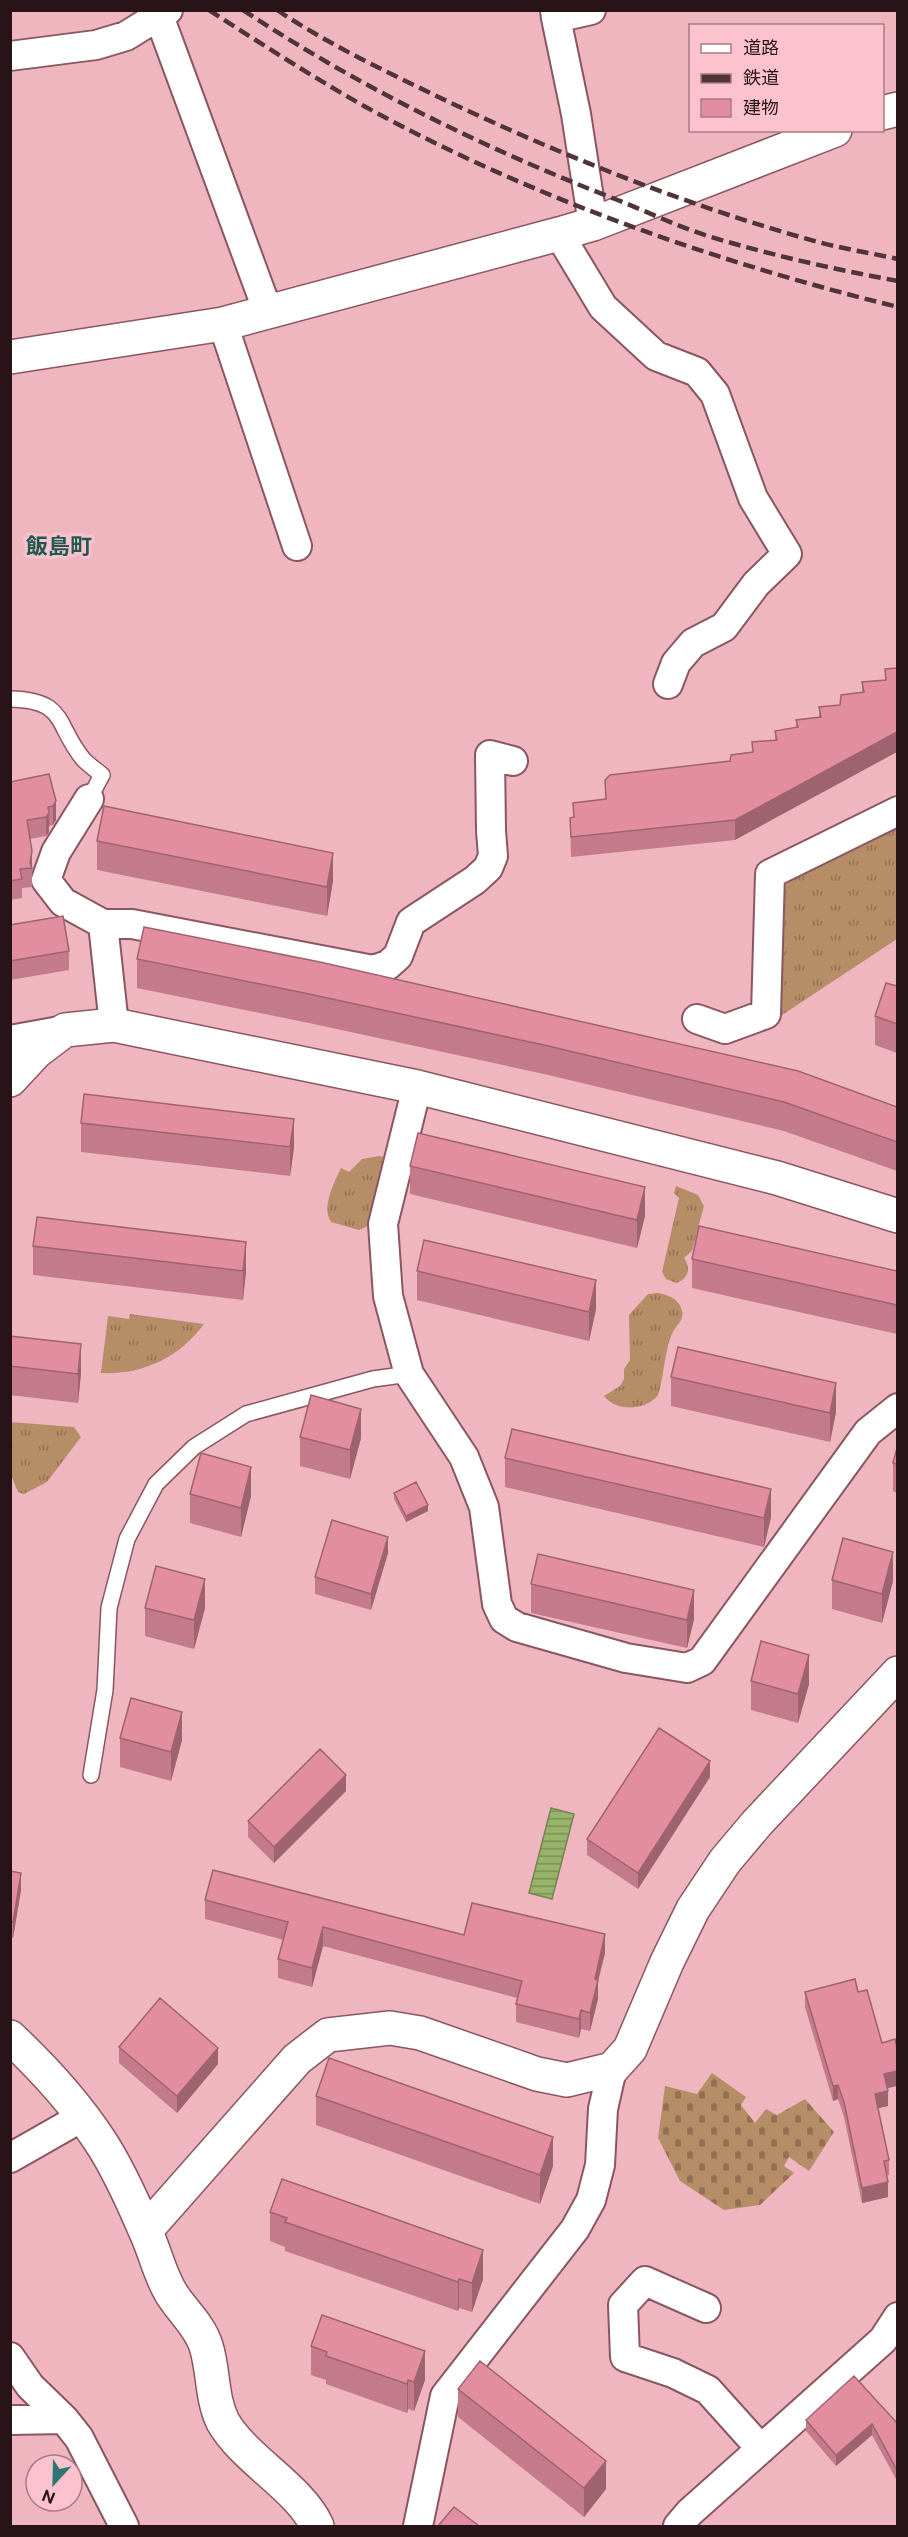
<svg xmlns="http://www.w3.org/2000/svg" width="908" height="2537" font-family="'Public Sans','Noto Sans JP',sans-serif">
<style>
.grass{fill:url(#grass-tufts)}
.cemetery{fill:url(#cemetery-stones)}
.water{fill:url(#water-rules);stroke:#768451;stroke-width:1.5}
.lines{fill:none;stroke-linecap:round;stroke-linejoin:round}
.lane-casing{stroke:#895761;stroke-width:18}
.street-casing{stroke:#895761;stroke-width:32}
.secondary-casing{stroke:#895761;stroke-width:36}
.lane{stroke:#fff;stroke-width:15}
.street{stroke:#fff;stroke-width:28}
.secondary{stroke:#fff;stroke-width:33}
.rail{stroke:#503439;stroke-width:4.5;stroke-dasharray:12 6;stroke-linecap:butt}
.wall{fill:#c37a8a}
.shaded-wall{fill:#9f6370}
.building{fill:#e38ea0;stroke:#9f6370;stroke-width:1.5}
.labels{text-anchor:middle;stroke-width:6;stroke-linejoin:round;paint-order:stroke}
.neighbourhood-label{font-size:22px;font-weight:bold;fill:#1f5953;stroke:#fcc2cd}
</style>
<defs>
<pattern id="grass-tufts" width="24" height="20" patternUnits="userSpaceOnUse" patternTransform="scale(1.5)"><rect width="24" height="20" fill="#b58d66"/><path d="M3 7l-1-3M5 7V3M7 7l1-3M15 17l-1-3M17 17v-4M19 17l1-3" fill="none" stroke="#937253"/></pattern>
<pattern id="cemetery-stones" width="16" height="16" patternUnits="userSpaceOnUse" patternTransform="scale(1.5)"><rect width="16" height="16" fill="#b58d66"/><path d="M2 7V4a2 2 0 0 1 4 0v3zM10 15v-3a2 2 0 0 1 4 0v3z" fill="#937253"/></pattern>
<pattern id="water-rules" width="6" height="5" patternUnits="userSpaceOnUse" patternTransform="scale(1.5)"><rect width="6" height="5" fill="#97b46a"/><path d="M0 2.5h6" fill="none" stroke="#7b9156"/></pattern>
</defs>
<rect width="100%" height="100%" fill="#efb6c0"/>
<!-- grass -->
<path class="grass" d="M 897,825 L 897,939 L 776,1019 L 781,892 L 788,882 L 889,826 Z
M 379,1156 L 383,1157 L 368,1226 L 359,1230 L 331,1222 C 321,1207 334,1183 341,1168 L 349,1172 L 362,1159 Z
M 676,1186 L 698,1195 L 704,1206 L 692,1251 L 684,1258 C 691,1268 689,1279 676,1283 L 666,1279 L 662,1272 L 679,1198 L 674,1193 Z
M 658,1293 C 668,1295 680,1299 682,1311 C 684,1321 677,1324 673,1332 C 665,1346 664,1378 658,1395 C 646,1411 616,1412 604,1396 L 620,1386 L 624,1379 L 624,1369 L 630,1360 L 629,1315 L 648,1294 Z
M 130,1314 L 204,1324 C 179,1358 142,1375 101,1373 L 108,1316 L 129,1319 Z
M 10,1422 L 74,1427 L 81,1437 L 47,1482 L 24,1494 L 18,1492 L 11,1475 Z"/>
<!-- cemetery -->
<path class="cemetery" d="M 712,2073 L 746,2097 L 741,2105 L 755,2123 L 766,2109 L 777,2115 L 805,2099 L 834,2132 L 809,2171 L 789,2157 L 784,2166 L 794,2173 L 760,2205 L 724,2210 L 680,2181 L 658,2138 L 665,2086 L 697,2094 Z"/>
<!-- water -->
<path class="water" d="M 551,1808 L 574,1814 L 552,1899 L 529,1893 Z"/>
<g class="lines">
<!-- lane casing -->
<g class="lane-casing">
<path id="lane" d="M 10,699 C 68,700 55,726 84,760 C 89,765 96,770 102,775 L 89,799
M 91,1775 L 105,1690 L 109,1608 L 127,1539 L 156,1484 L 194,1447 L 246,1414 L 373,1379 L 409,1374"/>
</g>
<!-- street casing -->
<g class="street-casing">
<path id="street" d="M 555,10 L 556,18 L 591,10
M 159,16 L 268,312
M 556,18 L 576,114 L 593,224
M 10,56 L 96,45 L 126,36 L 168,10
M 559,234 L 603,307 L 656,356 L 697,372 L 715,394 L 753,498 L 787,554 L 756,584 L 724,627 L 693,643 L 676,663 L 668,684
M 223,324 L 297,546
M 89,799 L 56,852 L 46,880 L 63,902 L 103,924 L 114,1025
M 103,924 L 132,924 L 373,970 L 388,965 L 398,956 L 411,922 L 475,880 L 488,868 L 493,856 L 491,831 L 490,755 L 513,761
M 697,1019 L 725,1029 L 766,1014 L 770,874 L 898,811
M 10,1040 L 65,1030
M 417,1087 L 383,1224 L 388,1296 L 409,1374 L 464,1457 L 484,1507 L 497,1604 L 504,1619 L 517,1627 L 626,1658 L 687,1668 L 702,1661 L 868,1432 L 898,1408
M 10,2158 L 82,2117
M 706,2308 L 645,2281 L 623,2305 L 625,2357 L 673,2373 L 708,2390 L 761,2449
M 10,2357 L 30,2386 L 64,2419 L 79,2438 L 124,2526
M 10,2420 L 64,2419
M 418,2526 L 445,2396 L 575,2229 L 591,2200 L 600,2165 L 603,2109 L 612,2069
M 678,2526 L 689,2513 L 883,2340 L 898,2317"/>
</g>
<!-- secondary casing -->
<g class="secondary-casing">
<path id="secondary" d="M 882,113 L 898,109
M 10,357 L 223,324 L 559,234 L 593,224 L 835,130
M 10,1080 L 36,1052 L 65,1030 L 114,1025 L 417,1087 L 777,1178 L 898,1216
M 10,2037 C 43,2068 75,2103 100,2141 C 116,2165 133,2202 145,2230 C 155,2251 159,2273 171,2293 C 182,2311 200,2326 206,2346 C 214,2371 211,2398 223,2422 C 245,2460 300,2488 317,2526
M 146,2230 L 297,2059 L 328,2035 L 390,2028 L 420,2033 L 537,2074 L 567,2080 L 612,2069 L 630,2049 L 667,1962 L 693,1909 L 725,1861 L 757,1823 L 898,1673"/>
</g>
<!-- lane -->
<use href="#lane" class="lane"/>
<!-- street -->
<use href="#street" class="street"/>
<!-- secondary -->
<use href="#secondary" class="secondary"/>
<!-- rail -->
<path class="rail" d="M 209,10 C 260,43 311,76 364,106 C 529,197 715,262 898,307
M 243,10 C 359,87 486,149 615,199 C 646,211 676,226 708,236 C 770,255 833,269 898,281
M 277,10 C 331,46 391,74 449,102 C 568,158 691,207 818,242 C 844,249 871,253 898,259"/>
</g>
<!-- wall -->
<path class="wall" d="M 897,668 L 735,840 L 571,857 L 570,818 L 573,818 L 573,803 L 605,799 L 605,780 L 730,761 L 752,752 L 775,740 L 775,731 L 796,728 L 796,720 L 819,717 L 819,707 L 840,705 L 862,692 L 862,682 L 885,680 L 885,669 Z
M 49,774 L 56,820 L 53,825 L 49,826 L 49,832 L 46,836 L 30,839 L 32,870 L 32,887 L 22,888 L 22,898 L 10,900 L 10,782 Z
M 97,841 L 333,881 L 327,916 L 97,870 Z
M 10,925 L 69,951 L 69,970 L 10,980 Z
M 137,959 L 897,1107 L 897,1171 L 784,1131 L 544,1074 L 309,1023 L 137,988 Z
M 897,986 L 897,1053 L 875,1045 L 875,1016 Z
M 81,1123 L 294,1148 L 290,1176 L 81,1152 Z
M 410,1166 L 645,1216 L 637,1248 L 410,1194 Z
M 33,1246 L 246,1271 L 243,1300 L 33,1275 Z
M 692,1259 L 897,1271 L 897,1334 L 692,1288 Z
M 417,1271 L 596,1309 L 589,1341 L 417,1300 Z
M 10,1336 L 81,1373 L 78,1403 L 10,1395 Z
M 671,1377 L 836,1412 L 830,1442 L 671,1406 Z
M 300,1437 L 361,1438 L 350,1479 L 300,1466 Z
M 897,1448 L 897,1493 L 893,1491 L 893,1463 Z
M 505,1458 L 771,1517 L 764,1547 L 505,1487 Z
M 394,1493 L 428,1511 L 406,1522 L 394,1499 Z
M 190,1494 L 251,1496 L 241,1537 L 190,1523 Z
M 388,1553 L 371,1610 L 315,1594 L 315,1577 Z
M 832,1580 L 893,1581 L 882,1623 L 832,1609 Z
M 531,1584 L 694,1619 L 687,1648 L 531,1613 Z
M 145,1608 L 205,1608 L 194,1649 L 145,1636 Z
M 751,1681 L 809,1684 L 798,1723 L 751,1710 Z
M 120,1738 L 182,1740 L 171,1781 L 120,1767 Z
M 710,1777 L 638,1889 L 587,1855 L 587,1839 Z
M 346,1791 L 274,1863 L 248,1837 L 248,1821 Z
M 10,1871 L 21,1890 L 13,1938 L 10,1938 Z
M 205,1900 L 605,1953 L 598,1981 L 598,1999 L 590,2031 L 581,2029 L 579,2038 L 516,2022 L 516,2004 L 517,1998 L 323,1946 L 312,1987 L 278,1978 L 278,1959 L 284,1940 L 205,1919 Z
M 805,1992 L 858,1992 L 882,2043 L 897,2048 L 897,2086 L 887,2088 L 888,2106 L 878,2108 L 889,2160 L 889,2175 L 887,2175 L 888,2197 L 862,2203 L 844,2117 L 838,2099 L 833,2101 L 805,2007 Z
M 119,2047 L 218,2064 L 177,2113 L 119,2063 Z
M 316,2096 L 553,2166 L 540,2204 L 316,2125 Z
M 270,2212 L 483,2279 L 472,2312 L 459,2308 L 458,2311 L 285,2251 L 285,2247 L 270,2241 Z
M 311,2346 L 425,2380 L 414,2411 L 408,2409 L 407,2413 L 326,2384 L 326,2380 L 311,2375 Z
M 458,2389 L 606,2489 L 584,2517 L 458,2417 Z
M 806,2420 L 897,2423 L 897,2481 L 872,2435 L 836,2466 L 806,2431 Z"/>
<!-- shaded-wall -->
<path class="shaded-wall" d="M 897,732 L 897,752 L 735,840 L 735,820 Z
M 56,801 L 56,820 L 53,825 L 53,806 Z
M 49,813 L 49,832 L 46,836 L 46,817 Z
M 32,851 L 32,873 L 32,868 L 30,863 Z
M 333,853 L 333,881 L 327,916 L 327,887 Z
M 294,1119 L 294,1148 L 290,1176 L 290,1147 Z
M 645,1187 L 645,1216 L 637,1248 L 637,1220 Z
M 246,1242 L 246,1271 L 243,1300 L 243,1271 Z
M 596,1280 L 596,1309 L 589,1341 L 589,1312 Z
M 81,1344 L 81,1373 L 78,1403 L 78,1374 Z
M 836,1383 L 836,1412 L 830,1442 L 830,1413 Z
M 361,1409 L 361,1438 L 350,1479 L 350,1450 Z
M 251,1467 L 251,1496 L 241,1537 L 241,1508 Z
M 771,1489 L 771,1517 L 764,1547 L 764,1518 Z
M 428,1505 L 428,1511 L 406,1522 L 406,1516 Z
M 388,1537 L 388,1553 L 371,1610 L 371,1594 Z
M 893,1552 L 893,1581 L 882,1623 L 882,1594 Z
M 205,1579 L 205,1608 L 194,1649 L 194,1620 Z
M 694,1590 L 694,1619 L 687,1648 L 687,1620 Z
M 809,1655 L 809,1684 L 798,1723 L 798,1694 Z
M 182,1712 L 182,1740 L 171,1781 L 171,1752 Z
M 710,1761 L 710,1777 L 638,1889 L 638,1873 Z
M 346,1775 L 346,1791 L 274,1863 L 274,1847 Z
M 21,1873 L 21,1890 L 13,1938 L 13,1922 Z
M 323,1927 L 323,1946 L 312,1987 L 312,1968 Z
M 605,1934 L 605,1953 L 598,1981 L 598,1999 L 590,2031 L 590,2013 L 595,1979 Z
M 581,2010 L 581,2029 L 579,2038 L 579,2019 Z
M 218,2048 L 218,2064 L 177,2113 L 177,2096 Z
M 897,2071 L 897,2086 L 884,2089 L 884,2074 Z
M 838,2085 L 838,2099 L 833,2101 L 833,2086 Z
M 888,2091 L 888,2106 L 875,2109 L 875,2094 Z
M 553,2137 L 553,2166 L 540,2204 L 540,2175 Z
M 888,2182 L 888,2197 L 862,2203 L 862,2188 Z
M 483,2250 L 483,2279 L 472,2312 L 472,2283 Z
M 459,2279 L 459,2308 L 458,2311 L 458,2282 Z
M 425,2351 L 425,2380 L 414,2411 L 414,2382 Z
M 408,2380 L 408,2409 L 407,2413 L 407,2384 Z
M 872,2424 L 872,2435 L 836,2466 L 836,2455 Z
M 606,2461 L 606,2489 L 584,2517 L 584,2488 Z"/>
<!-- building -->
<path class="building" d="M 897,668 L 897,732 L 735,820 L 571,837 L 570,818 L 574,817 L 573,803 L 606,799 L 605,780 L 610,775 L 730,761 L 731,755 L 753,752 L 752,742 L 777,740 L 775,731 L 798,727 L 796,720 L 821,717 L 819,707 L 840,705 L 841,695 L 864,692 L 862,682 L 886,680 L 885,669 Z
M 49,774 L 56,801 L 53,806 L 48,807 L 49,813 L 46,817 L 27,820 L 32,851 L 30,863 L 32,868 L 20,869 L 22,879 L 10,881 L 10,782 Z
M 104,806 L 333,853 L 327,887 L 97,841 Z
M 63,916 L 69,951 L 10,961 L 10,925 Z
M 144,927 L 320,962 L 798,1071 L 897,1107 L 897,1142 L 784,1102 L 544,1045 L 309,994 L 137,959 Z
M 886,983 L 897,986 L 897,1024 L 875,1016 Z
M 84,1094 L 294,1119 L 290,1147 L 81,1123 Z
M 418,1133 L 645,1187 L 637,1220 L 410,1166 Z
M 37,1217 L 246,1242 L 243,1271 L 33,1246 Z
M 699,1226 L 897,1271 L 897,1305 L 692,1259 Z
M 424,1240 L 596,1280 L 589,1312 L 417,1271 Z
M 10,1336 L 81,1344 L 78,1374 L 10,1366 Z
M 678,1347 L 836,1383 L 830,1413 L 671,1377 Z
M 311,1395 L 361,1409 L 350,1450 L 300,1437 Z
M 512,1429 L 771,1489 L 764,1518 L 505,1458 Z
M 897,1448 L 897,1464 L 893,1463 Z
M 201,1453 L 251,1467 L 241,1508 L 190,1494 Z
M 416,1482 L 428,1505 L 406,1516 L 394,1493 Z
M 332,1520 L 388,1537 L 371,1594 L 315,1577 Z
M 843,1538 L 893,1552 L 882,1594 L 832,1580 Z
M 538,1554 L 694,1590 L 687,1620 L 531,1584 Z
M 156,1566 L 205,1579 L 194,1620 L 145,1608 Z
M 761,1641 L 809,1655 L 798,1694 L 751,1681 Z
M 131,1698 L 182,1712 L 171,1752 L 120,1738 Z
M 659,1728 L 710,1761 L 638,1873 L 587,1839 Z
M 320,1749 L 346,1775 L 274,1847 L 248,1821 Z
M 213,1870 L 464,1935 L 472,1903 L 605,1934 L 595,1979 L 598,1980 L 590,2013 L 581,2010 L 579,2019 L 516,2004 L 522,1981 L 323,1927 L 312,1968 L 278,1959 L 288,1922 L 205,1900 Z
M 10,1871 L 21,1873 L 13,1922 L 10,1922 Z
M 855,1979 L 858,1992 L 867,1990 L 882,2043 L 895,2039 L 897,2048 L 897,2071 L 884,2074 L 888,2091 L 875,2094 L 889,2160 L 884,2161 L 888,2182 L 862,2188 L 844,2102 L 838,2085 L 833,2086 L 805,1992 Z
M 160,1998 L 218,2048 L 177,2096 L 119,2047 Z
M 329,2058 L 553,2137 L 540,2175 L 316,2096 Z
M 282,2179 L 483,2250 L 472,2283 L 459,2279 L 458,2282 L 285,2222 L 287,2218 L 270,2212 Z
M 322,2315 L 425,2351 L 414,2382 L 408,2380 L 407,2384 L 326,2356 L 327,2352 L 311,2346 Z
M 480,2361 L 606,2461 L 584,2488 L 458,2389 Z
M 854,2376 L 897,2423 L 897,2470 L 872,2424 L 836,2455 L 806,2420 Z
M 454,2507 L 479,2526 L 438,2526 Z"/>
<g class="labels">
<!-- neighbourhood labels -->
<g class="neighbourhood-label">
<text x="59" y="554">飯島町</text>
</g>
</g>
<!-- border -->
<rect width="908" height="2537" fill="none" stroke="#281418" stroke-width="24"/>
<!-- legend -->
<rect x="689" y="24" width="195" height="108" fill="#fcc2cd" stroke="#a77c85" stroke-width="1.5"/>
<rect x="701" y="44" width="30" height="9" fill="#ffffff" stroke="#a77c85" stroke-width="1.5"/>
<text x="743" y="54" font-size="18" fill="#281418">道路</text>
<rect x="701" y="74" width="30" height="9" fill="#503439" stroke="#a77c85" stroke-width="1.5"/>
<text x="743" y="84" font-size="18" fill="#281418">鉄道</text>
<rect x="701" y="99" width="30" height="18" fill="#e38ea0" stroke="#a77c85" stroke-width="1.5"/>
<text x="743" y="114" font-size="18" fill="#281418">建物</text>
<!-- north arrow -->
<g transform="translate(54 2483) rotate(202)"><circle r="28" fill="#fcc2cd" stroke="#a77c85" stroke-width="1.5"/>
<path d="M0-4.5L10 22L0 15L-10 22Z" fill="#2e766f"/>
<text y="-9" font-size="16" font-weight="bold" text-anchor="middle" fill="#281418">N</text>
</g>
</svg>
